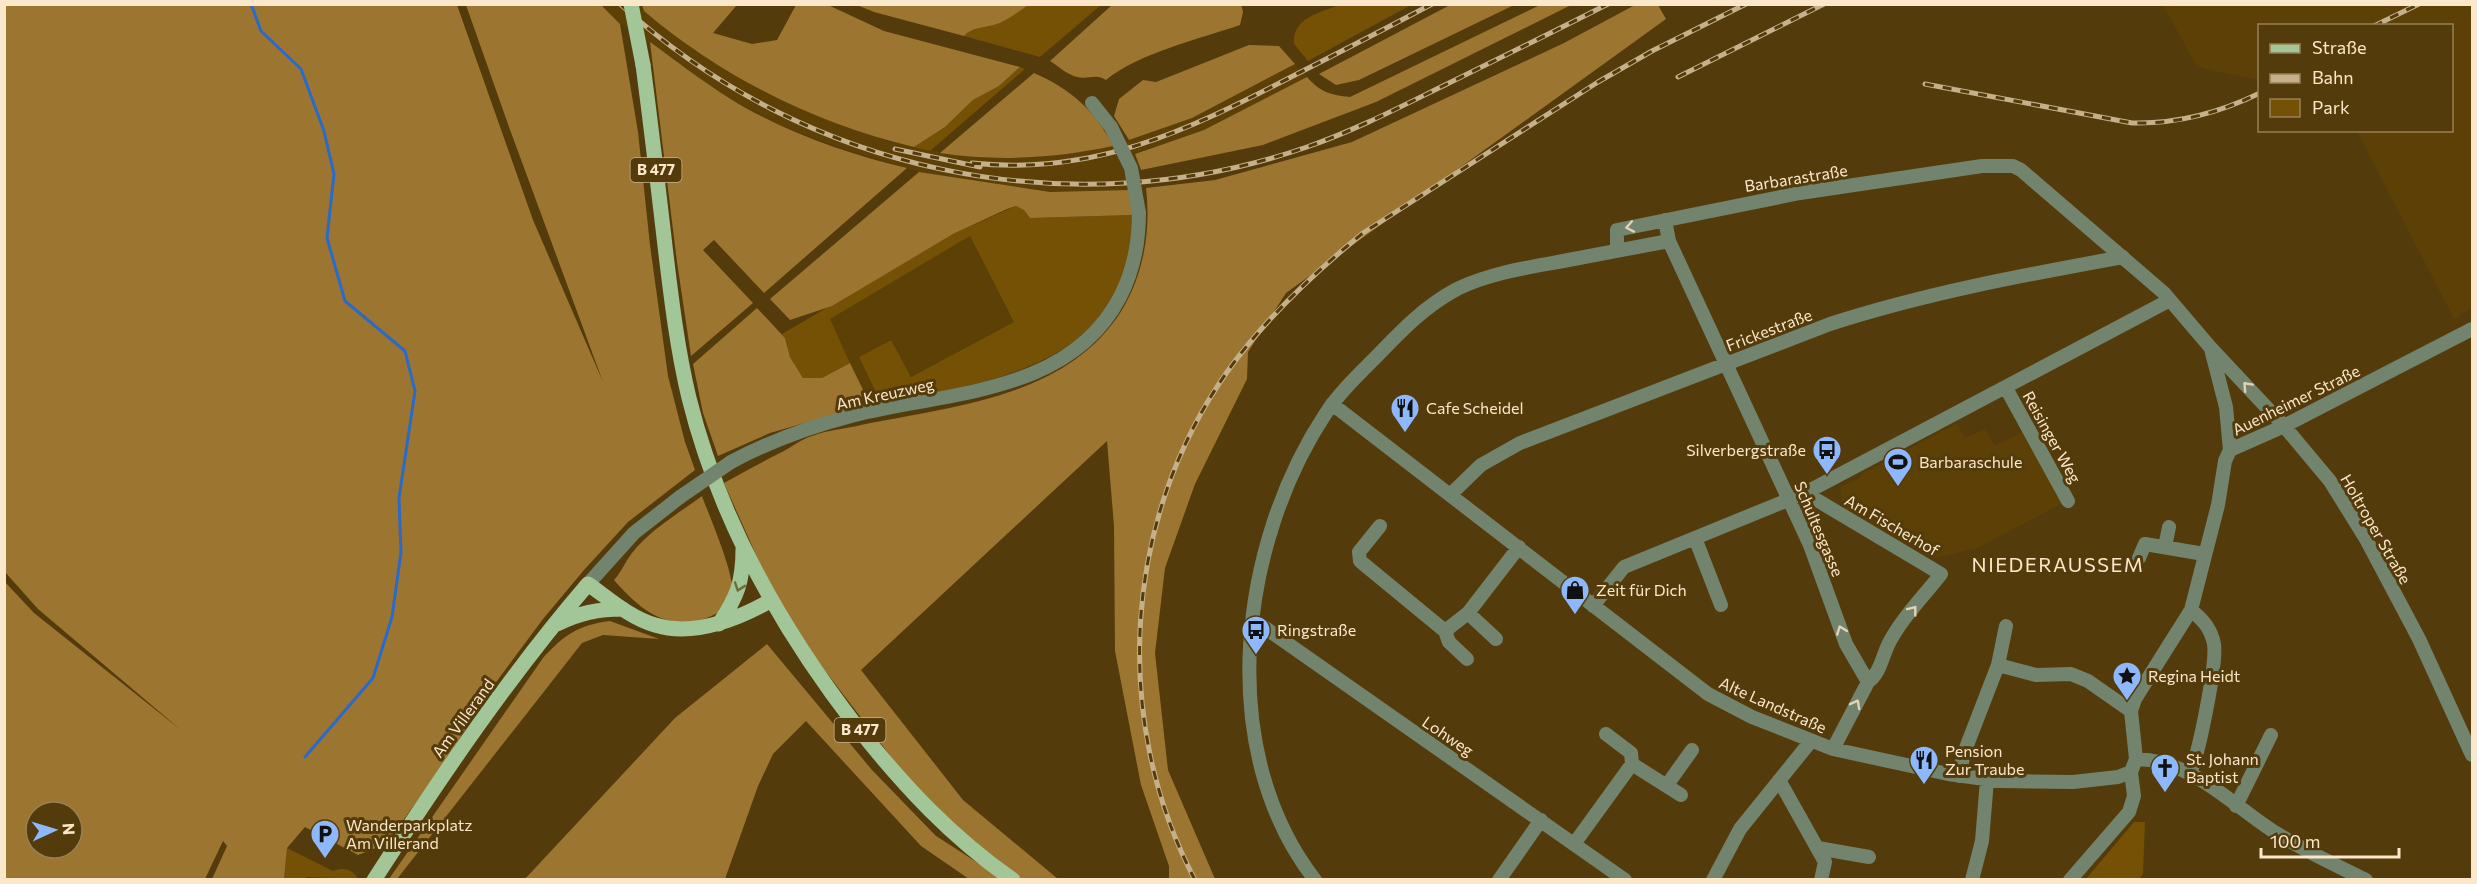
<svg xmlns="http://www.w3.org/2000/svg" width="2477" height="884" font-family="Commissioner,sans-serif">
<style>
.built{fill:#5c4006}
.green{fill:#755105}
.forest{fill:#9c7531;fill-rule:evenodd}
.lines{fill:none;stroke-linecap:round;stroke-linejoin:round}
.stream{stroke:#296aca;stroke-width:3}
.minor{stroke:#72846d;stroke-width:14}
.major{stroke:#a2c697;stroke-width:15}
.rail-casing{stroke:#c5b08c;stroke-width:5}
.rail{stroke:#543b0b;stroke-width:3;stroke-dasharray:9;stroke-linecap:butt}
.minor-bridge{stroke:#72846d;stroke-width:14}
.major-bridge{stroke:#a2c697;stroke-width:15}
.oneway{stroke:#e0d3b7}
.oneway2{stroke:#6f6c3c}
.labels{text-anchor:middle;stroke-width:6;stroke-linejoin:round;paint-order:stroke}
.shield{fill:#543b0b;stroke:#c9b391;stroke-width:1.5}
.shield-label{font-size:15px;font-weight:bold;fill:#fbe7ca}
.street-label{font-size:16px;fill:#fbe7ca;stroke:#543b0b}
.poi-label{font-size:16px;fill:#fbe7ca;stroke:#543b0b;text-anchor:start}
.quarter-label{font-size:20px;letter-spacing:1.5px;fill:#fbe7ca;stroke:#543b0b}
</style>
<rect width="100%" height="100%" fill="#543b0b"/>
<!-- built -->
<path class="built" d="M 601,5 L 636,5 L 671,32 L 887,141 L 960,156 L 999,158 L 1040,157 L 1113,146 L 1192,118 L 1295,64 L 1307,77 L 1204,130 L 1119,158 L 1129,190 L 1050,192 L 919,172 L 841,148 L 782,126 L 730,99 L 620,24 Z
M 2163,5 L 2472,5 L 2472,308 L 2454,319 L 2357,131 L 2452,130 L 2452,26 L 2260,26 L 2259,80 L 2197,67 Z
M 970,236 L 1014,322 L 911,377 L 890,340 L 859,357 L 881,403 L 870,404 L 829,319 Z
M 1957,423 L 1965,438 L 1985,429 L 1995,446 L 2025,431 L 2063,503 L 1977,548 L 1935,558 L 1843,510 L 1840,487 L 1861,477 L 1860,475 Z"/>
<!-- green -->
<path class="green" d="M 1028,5 L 1101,5 L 1040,57 L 964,36 C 973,26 988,28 1000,23 C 1010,18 1019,12 1028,5 Z
M 1339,5 L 1339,4 L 1411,5 L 1308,61 L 1294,44 C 1292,18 1319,13 1339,5 Z
M 1020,67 L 1025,69 L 930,151 L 914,147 L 945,127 L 973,100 L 999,86 Z
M 1016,206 L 1024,210 L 1030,218 L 1133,215 C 1138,360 992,384 881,403 L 859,357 L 891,340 L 911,377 L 1014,322 L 970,236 L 830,319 L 850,363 L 822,378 L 803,378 L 790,357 L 785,338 L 782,334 L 953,234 Z
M 2134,822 L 2145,822 L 2143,874 L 2139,879 L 2086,879 Z
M 287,848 L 333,871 C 343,867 353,869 358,879 L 307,877 L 305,879 L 284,880 Z"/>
<!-- forest -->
<path class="forest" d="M 1241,4 L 1243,12 L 1240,25 C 1199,39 1139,53 1106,80 C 1096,73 1088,80 1077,77 C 1068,75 1058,66 1050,61 L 1112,5 Z
M 5,5 L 457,5 L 533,220 L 603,382 L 509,127 L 466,5 L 601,5 L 620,24 L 638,132 L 650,245 L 668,376 L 685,442 L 695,470 L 628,522 L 584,570 L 543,619 L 488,693 L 443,765 L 386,844 L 358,855 L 305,827 L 287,848 L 284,879 L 212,879 L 227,846 L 223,841 L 205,879 L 5,879 L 5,582 L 34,613 L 181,730 L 38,609 L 5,572 ZM 36,812 L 72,812 L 72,848 L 36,848 Z
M 642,5 L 737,5 L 713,33 L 752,44 L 777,40 L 796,5 L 828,5 L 884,31 L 1020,67 L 999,86 L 973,100 L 945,127 L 914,147 C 816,124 720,76 644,11 Z
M 857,5 L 1028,5 C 1019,12 1010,18 1000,23 C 988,28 973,26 964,36 L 874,12 Z
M 1450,5 L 1514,5 L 1359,80 L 1336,85 L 1319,74 Z
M 1540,5 L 1571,5 L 1376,102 L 1263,145 L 1141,170 L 1135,154 L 1204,130 L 1307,77 C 1320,92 1331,95 1350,97 Z
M 1635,5 L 1658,5 L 1666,19 L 1286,293 L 1248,352 L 1247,379 L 1195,484 L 1165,568 L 1155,653 L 1168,770 L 1215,879 L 1169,879 L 1169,866 L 1141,785 L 1115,651 L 1114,526 L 1107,441 L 861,670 L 963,800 L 1058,879 L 1022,879 L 945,827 L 813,655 L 775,597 L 724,483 C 744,472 764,461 784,451 C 793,446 802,439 812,436 C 827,430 845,429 861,425 C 953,406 1067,398 1122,310 C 1144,273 1151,230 1146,188 L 1215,180 L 1352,142 L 1564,43 Z
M 650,42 C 676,61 701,80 729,98 C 782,131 846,154 907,168 L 764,293 L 714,240 L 703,250 L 753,303 L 691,356 L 677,262 Z
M 1249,45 L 1279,46 L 1295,64 L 1192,118 L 1129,140 L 1114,116 L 1119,99 L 1143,80 L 1156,82 Z
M 1034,73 C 1069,88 1096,111 1113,146 C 1056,158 999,162 940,153 Z
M 919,172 L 1050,192 L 1129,190 L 1133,215 L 1030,218 L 1024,210 L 1016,206 L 1007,209 L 953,234 L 832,306 L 790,320 L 770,299 Z
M 757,308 L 785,338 L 790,357 L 803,378 L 822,378 L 850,363 L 870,404 L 770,433 L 718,456 L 703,413 L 693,364 Z
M 702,496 C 709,516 737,578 732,597 C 729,608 718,613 709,617 C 669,634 639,609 614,580 C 622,571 625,562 632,553 C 650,530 679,513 702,496 Z
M 610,621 L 659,639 L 603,635 L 582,643 L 397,879 L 389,879 L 543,658 C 564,635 578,625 610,621 Z
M 767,644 L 872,770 L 936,836 L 1003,879 L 969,879 L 921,846 L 806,721 L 773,754 L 758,786 L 725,879 L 524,880 L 675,718 Z"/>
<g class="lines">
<!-- stream -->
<path class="stream" d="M 251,4 L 261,31 L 301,69 L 324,131 L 334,174 L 327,238 L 345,301 L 405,351 L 415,391 L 399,498 L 401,552 L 392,617 L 373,678 L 305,757"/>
<!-- minor -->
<path class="minor" d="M 1092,103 L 1111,127
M 1665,220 L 1669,241 L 1810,545 L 1846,644 L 1868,682
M 1617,251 L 1617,230 L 1800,193 L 1982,166 L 2013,166 L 2021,170 L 2164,293 L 2210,347 L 2284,426 L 2330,481 L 2366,539 L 2419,639 L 2472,755
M 2211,349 L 2226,407 L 2230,450
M 2006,388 L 2068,501
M 1332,404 L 1708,694 L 1752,717 L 1833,749 L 1948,774 L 2000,781 L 2073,782 L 2118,777 L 2131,772 L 2136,759
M 731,462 C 770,441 812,426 855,415 C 947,392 1070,394 1120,297 C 1134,270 1139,243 1139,213
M 1805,493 L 1941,574 C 1924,596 1900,620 1888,645 C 1882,658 1880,673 1868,682 L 1833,749
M 1451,494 L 1481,465 L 1520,443 L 1830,324 C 1926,293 2024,275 2123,257
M 1380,526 L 1359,552 L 1360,561 L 1445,631 L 1468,613 L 1519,547
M 1695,538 L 1721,605
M 2165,547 L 2169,527
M 2139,558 L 2145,544 L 2204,554
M 588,584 L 634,533 L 680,497
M 1593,606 L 1624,567 L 1805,493 L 2170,300
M 1468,613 L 1496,639
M 1252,624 L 1264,627 L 1625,880
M 1445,631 L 1449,642 L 1467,659
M 1998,665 L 2036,675 L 2071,674 L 2088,681 L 2131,711
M 2136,759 L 2131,711 L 2135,699 L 2191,610 L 2218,505 L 2225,461 L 2230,450 L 2284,426 L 2472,329
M 2136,759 C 2192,760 2232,805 2276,833 C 2305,851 2335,865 2366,880
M 1632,764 L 1681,795
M 2190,772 C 2199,755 2217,663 2214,644 C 2211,628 2202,619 2191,610
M 1959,776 L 1964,753 L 1998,665 L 2006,626
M 1779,780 L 1825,862 L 1821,880
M 1667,785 L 1692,750
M 2236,806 L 2271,735
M 1574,844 L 1632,764 L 1631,753 L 1606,734
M 1818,848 L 1869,857
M 1315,880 C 1214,750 1239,544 1326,413 C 1340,392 1359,374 1377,356 C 1402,330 1425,306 1457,289 C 1488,274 1524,268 1558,262 C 1595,255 1632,248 1669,241
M 1499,880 L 1541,820
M 1713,880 L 1740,829 L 1811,741
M 1972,880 L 1982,841 L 1987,780
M 2070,880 L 2129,812 L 2134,796 L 2131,772"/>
<!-- major -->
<path class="major" d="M 643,65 C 651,125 658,186 665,246 C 671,296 677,348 689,398 C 719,519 781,629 857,727 C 903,785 951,837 1013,880
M 557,624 C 579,613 598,609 623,609
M 719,624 C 737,597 743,582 743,549
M 374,880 C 440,778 509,676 588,584 C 608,598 630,618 655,625 C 694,637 736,620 770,601"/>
<!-- rail casing -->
<g class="rail-casing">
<path id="rail" d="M 620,4 C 805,173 1069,229 1307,147 C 1356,130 1402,106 1449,83 C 1502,57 1555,31 1608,4
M 2374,26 L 2419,4
M 1678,77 L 1824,4
M 1925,84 L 2132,123 C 2178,124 2219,113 2260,93
M 895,149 L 980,167
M 972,163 C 1093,176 1187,131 1291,77 C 1338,53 1385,29 1432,4
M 1195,880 C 1111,720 1123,520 1227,372 C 1264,320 1314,273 1363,233 L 1598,82 L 1652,51 L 1746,4"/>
</g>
<!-- rail -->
<use href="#rail" class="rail"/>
<!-- minor-bridge -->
<path class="minor-bridge" d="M 1111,127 L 1131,168 L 1139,213
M 680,497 L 731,462"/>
<!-- major-bridge -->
<path class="major-bridge" d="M 631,4 L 643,65"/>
</g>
<!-- one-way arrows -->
<defs><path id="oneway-chevron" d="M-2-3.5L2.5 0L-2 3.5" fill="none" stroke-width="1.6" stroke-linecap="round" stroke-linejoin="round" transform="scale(1.5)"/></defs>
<g class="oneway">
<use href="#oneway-chevron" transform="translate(1630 227) rotate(169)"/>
<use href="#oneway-chevron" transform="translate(2247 386) rotate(-133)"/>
<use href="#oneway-chevron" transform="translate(1913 610) rotate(-52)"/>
<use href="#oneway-chevron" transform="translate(1841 630) rotate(-111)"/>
<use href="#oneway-chevron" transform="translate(1856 704) rotate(-62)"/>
</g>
<use class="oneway2" href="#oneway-chevron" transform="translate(739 587) rotate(109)"/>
<!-- icons -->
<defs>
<g id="restaurant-pin" transform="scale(1.5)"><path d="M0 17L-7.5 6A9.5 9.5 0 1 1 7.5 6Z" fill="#8db9fc" stroke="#543b0b"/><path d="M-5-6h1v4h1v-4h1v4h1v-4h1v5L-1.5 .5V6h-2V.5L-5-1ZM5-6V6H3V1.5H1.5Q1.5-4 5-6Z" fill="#111"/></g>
<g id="bus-pin" transform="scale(1.5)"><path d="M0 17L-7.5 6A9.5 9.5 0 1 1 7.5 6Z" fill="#8db9fc" stroke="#543b0b"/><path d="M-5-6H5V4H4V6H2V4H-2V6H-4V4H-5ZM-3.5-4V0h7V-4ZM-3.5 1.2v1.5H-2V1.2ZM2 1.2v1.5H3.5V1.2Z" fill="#111"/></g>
<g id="stadium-pin" transform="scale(1.5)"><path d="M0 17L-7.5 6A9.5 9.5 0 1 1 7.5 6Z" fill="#8db9fc" stroke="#543b0b"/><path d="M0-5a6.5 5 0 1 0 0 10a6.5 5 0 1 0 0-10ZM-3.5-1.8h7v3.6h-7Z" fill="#111"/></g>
<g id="shop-pin" transform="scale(1.5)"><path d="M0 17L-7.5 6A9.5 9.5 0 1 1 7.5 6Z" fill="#8db9fc" stroke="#543b0b"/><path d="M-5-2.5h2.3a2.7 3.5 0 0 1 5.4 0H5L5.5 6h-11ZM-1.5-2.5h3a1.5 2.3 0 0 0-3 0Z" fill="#111"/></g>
<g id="sight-pin" transform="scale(1.5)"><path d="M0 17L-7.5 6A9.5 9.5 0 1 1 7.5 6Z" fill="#8db9fc" stroke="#543b0b"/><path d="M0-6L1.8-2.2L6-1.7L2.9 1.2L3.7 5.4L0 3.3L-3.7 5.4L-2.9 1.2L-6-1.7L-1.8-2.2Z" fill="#111"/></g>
<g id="church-pin" transform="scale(1.5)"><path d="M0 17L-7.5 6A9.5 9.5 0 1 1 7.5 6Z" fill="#8db9fc" stroke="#543b0b"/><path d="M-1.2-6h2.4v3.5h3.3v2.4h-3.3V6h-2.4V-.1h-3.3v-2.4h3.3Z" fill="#111"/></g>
<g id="parking-pin" transform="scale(1.5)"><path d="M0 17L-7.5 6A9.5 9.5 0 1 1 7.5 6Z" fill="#8db9fc" stroke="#543b0b"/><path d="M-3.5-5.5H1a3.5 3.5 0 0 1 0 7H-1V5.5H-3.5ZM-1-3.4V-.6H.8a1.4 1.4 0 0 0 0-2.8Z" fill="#111"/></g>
</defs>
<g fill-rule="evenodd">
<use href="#restaurant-pin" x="1405" y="408"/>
<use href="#bus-pin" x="1827" y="450"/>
<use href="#stadium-pin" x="1898" y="462"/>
<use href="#shop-pin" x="1575" y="590"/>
<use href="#bus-pin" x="1256" y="630"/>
<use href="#sight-pin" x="2127" y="676"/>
<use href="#restaurant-pin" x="1924" y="760"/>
<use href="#church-pin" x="2165" y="768"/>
<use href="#parking-pin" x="325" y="834"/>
</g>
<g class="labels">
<!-- shield labels -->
<g class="shield">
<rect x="630.5" y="158" width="51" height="24" rx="4.5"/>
<rect x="834.5" y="718" width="51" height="24" rx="4.5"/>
</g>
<g class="shield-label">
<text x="656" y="175">B 477</text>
<text x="860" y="735">B 477</text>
</g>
<!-- street labels -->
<g class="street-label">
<text transform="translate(1796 178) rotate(-9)" y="6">Barbarastraße</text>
<text transform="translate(1769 330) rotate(-21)" y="6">Frickestraße</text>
<text transform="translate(885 394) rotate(-12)" y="6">Am Kreuzweg</text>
<text transform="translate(2296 400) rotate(-26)" y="6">Auenheimer Straße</text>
<text transform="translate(2052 437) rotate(61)" y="6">Reisinger Weg</text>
<text transform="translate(1892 525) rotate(30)" y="6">Am Fischerhof</text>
<text transform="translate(1819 529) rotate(67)" y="6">Schultesgasse</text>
<text transform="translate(2376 529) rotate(60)" y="6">Holtroper Straße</text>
<text transform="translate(1773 705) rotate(24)" y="6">Alte Landstraße</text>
<text transform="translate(463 718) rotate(-54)" y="6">Am Villerand</text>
<text transform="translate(1448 736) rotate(34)" y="6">Lohweg</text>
</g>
<!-- poi labels -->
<g class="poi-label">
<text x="1426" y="414">Cafe Scheidel</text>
<text x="1806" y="456" text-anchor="end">Silverbergstraße</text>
<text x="1919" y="468">Barbaraschule</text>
<text x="1596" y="596">Zeit für Dich</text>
<text x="1277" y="636">Ringstraße</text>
<text x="2148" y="682">Regina Heidt</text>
<text x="1945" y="757">Pension<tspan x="1945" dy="18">Zur Traube</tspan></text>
<text x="2186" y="765">St. Johann<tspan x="2186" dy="18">Baptist</tspan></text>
<text x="346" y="831">Wanderparkplatz<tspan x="346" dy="18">Am Villerand</tspan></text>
</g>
<!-- quarter labels -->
<g class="quarter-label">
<text x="2058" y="572">NIEDERAUSSEM</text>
</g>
</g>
<!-- border -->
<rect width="2477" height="884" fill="none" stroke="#fbe7ca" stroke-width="12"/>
<!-- legend -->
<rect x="2258" y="24" width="195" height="108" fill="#543b0b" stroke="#978057" stroke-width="1.5"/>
<rect x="2270" y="44" width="30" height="9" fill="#a2c697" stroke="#978057" stroke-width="1.5"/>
<text x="2312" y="54" font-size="18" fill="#fbe7ca">Straße</text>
<rect x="2270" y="74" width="30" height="9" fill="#c5b08c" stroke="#978057" stroke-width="1.5"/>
<text x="2312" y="84" font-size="18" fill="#fbe7ca">Bahn</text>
<rect x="2270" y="99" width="30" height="18" fill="#755105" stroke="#978057" stroke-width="1.5"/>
<text x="2312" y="114" font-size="18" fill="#fbe7ca">Park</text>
<!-- north arrow -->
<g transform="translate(54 830) rotate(86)"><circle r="28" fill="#543b0b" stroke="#978057" stroke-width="1.5"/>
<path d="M0-4.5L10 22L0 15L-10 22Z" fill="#8db9fc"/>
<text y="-9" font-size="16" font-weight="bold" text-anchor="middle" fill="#fbe7ca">N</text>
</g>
<!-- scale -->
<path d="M2261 848v9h138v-9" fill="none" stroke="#fbe7ca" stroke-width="3"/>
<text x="2270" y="848" font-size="18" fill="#fbe7ca" stroke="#543b0b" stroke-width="4.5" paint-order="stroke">100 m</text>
</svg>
